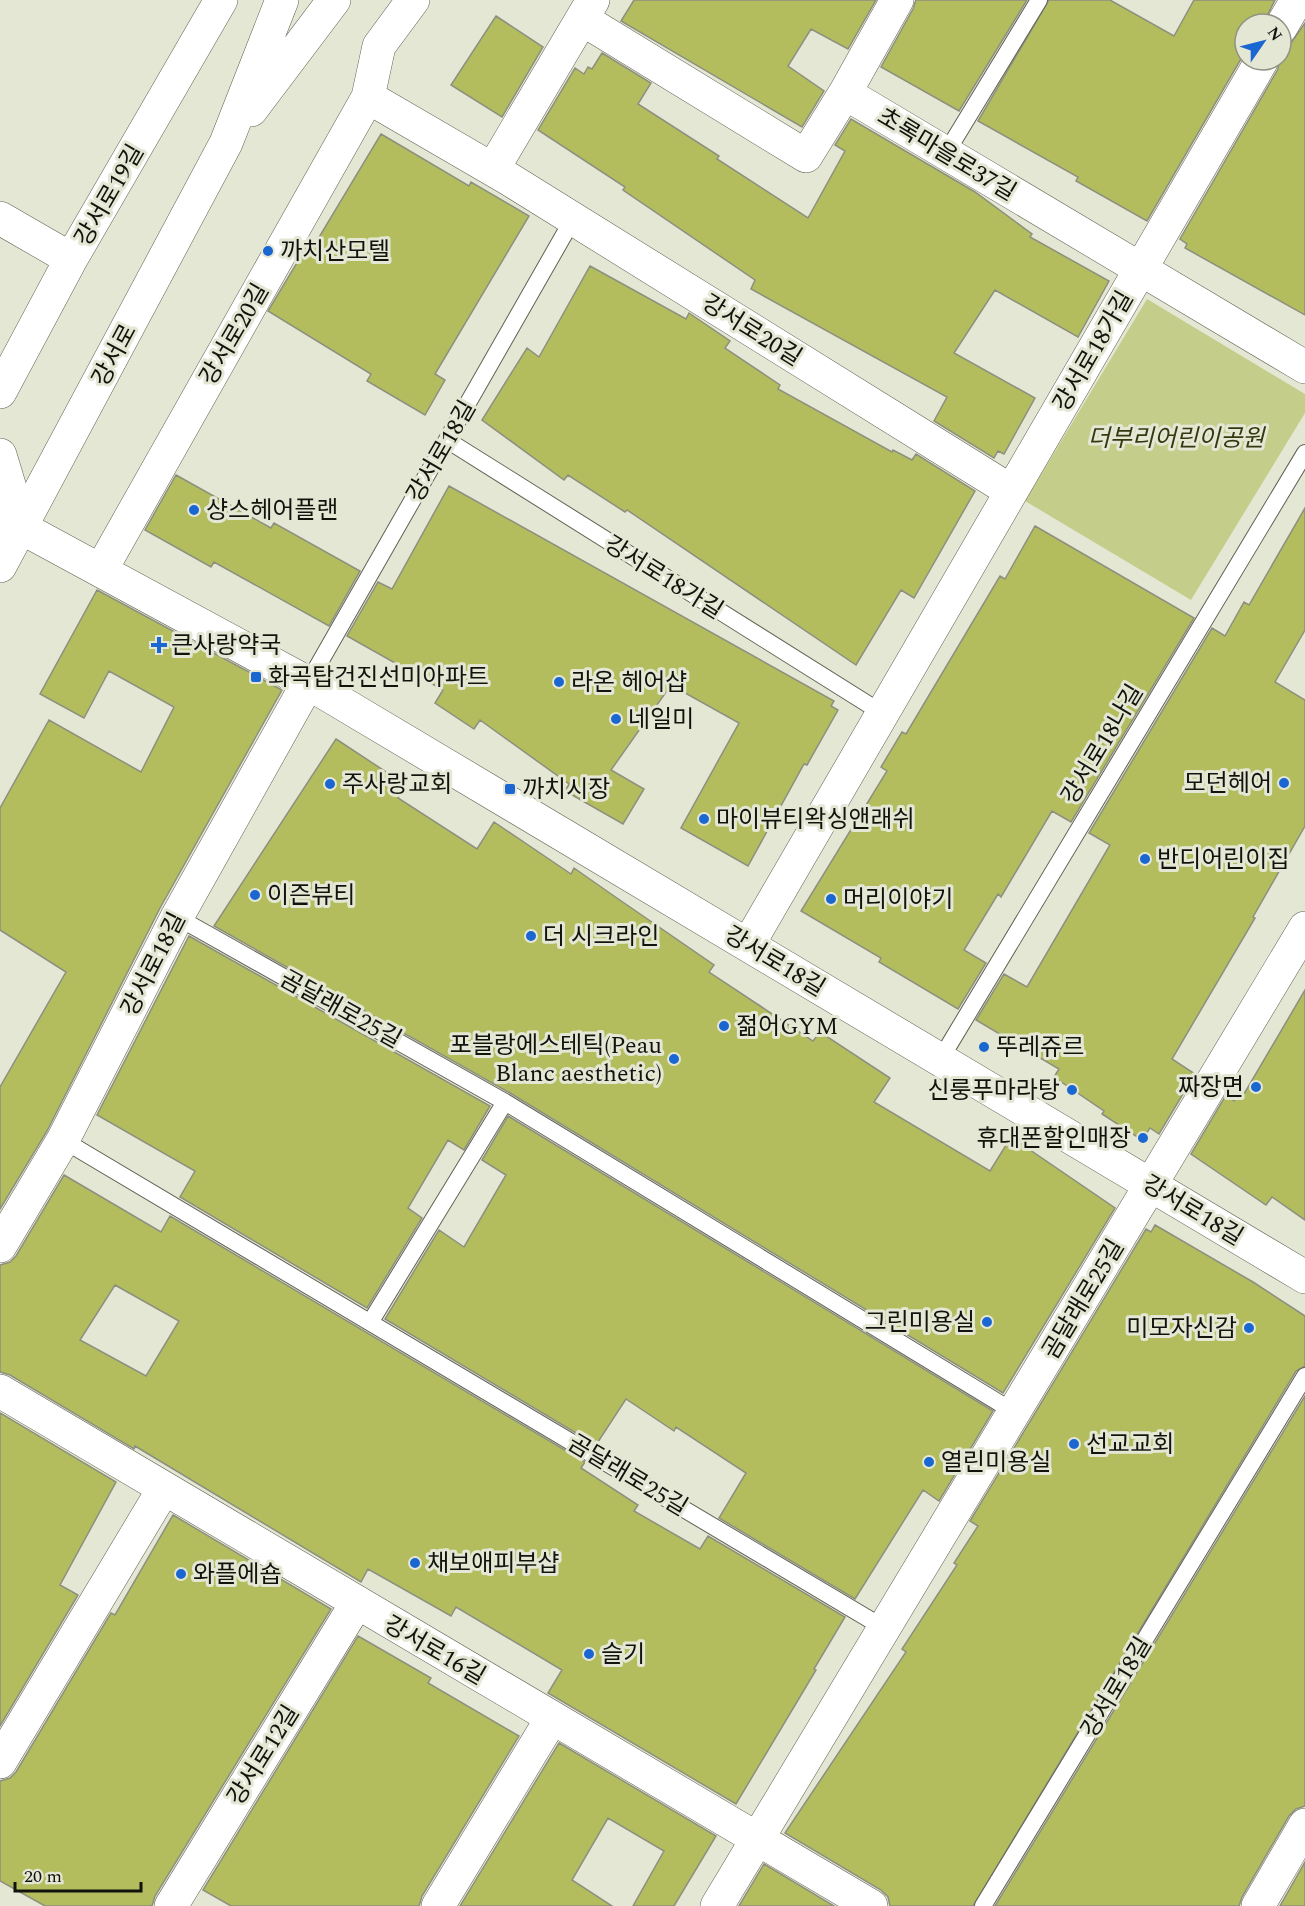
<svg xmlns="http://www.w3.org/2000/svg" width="1305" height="1906" font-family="Spectral,'Noto Sans KR',serif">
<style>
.green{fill:#c5cd8b}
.building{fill:#b3bd5e;stroke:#8d8f7f;stroke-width:1.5;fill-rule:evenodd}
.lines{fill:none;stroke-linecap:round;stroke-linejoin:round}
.service-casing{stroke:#606253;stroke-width:18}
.minor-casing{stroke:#606253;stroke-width:34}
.tertiary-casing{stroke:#606253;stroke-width:34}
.secondary-casing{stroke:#606253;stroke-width:34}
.service{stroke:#fff;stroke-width:16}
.minor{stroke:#fff;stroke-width:33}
.tertiary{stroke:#fff;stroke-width:33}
.secondary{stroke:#fff;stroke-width:33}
.poi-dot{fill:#1b67d2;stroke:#e5e7d5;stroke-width:2}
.labels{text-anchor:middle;stroke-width:6;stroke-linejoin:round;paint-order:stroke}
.street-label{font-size:24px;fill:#12130d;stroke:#e5e7d5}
.poi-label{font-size:24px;fill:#12130d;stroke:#e5e7d5;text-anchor:start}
.park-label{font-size:24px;font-style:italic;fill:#34380f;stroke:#e5e7d5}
</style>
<rect width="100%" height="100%" fill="#e5e7d5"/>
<!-- green -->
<path class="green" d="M 1147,299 L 1305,394 L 1305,413 L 1191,600 L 1025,501 Z"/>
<!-- building -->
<path class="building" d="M 634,0 L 876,0 L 848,49 L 811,29 L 788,66 L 824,91 L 802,127 L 621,21 Z
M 916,0 L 1027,0 L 959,111 L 881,67 L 913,9 Z
M 1049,0 L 1110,0 L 1174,36 L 1194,0 L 1275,0 L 1263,24 L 1245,24 L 1245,52 L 1147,221 L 1076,181 L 1078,177 L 978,121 Z
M 496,16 L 543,47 L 502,117 L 451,85 Z
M 1305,23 L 1305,315 L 1185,248 L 1187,244 L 1180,239 L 1278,69 L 1281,46 L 1291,43 Z
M 602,53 L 651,83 L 638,104 L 719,156 L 717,159 L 808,218 L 845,151 L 835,145 L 851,119 L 975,192 L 1032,234 L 1030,237 L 1109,281 L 1078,337 L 995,290 L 954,353 L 1035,398 L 1004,454 L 998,451 L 994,458 L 934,421 L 947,397 L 751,289 L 755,280 L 623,190 L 625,187 L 538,130 L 575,68 L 584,74 L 588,67 L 592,69 Z
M 381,134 L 469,186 L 471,182 L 529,216 L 435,374 L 445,380 L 425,415 L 367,381 L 371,374 L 268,311 L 310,241 L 315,244 Z
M 590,266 L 686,319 L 689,313 L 730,341 L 725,348 L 780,385 L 778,389 L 892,452 L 893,450 L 912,460 L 916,454 L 975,491 L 914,598 L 901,590 L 856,665 L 627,510 L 625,512 L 568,475 L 564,480 L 482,420 L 527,348 L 539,357 Z
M 176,475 L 271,528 L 274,523 L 360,571 L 329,626 L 214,562 L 211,567 L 145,530 Z
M 449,486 L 834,701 L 831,706 L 838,710 L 807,765 L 804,764 L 748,866 L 681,828 L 739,723 L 671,685 L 611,770 L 644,789 L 623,824 L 565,791 L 569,784 L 480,720 L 474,729 L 435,703 L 443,690 L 347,636 L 378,582 L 392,589 Z
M 1305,508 L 1305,630 L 1275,682 L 1305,700 L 1305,826 L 1253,917 L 1255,918 L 1172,1059 L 1195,1074 L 1159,1134 L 1150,1128 L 1142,1140 L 1102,1114 L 1104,1111 L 1054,1077 L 1059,1069 L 976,1020 L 1004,974 L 1027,987 L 1110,845 L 1089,833 L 1212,628 L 1225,636 L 1244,602 L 1249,605 Z
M 1035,526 L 1194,618 L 1071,822 L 1052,811 L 1001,897 L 998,894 L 964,950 L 986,963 L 958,1009 L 879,962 L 881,958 L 801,911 L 887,771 L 881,767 L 902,732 L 906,734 L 1000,576 L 1005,579 Z
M 97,590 L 282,690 L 160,908 L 47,1131 L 0,1209 L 0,1087 L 66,972 L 0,930 L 0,808 L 49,720 L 141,772 L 174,707 L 109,671 L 84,718 L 40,694 Z
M 336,739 L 406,785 L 398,798 L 477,849 L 494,822 L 571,874 L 574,868 L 614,896 L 714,965 L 709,972 L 813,1041 L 820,1032 L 890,1078 L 874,1102 L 990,1171 L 1011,1137 L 1115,1208 L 1003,1393 L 510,1093 L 214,926 Z
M 189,936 L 490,1106 L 464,1150 L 448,1140 L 408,1208 L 422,1218 L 367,1308 L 180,1197 L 195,1171 L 97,1115 Z
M 1305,990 L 1305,1220 L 1272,1197 L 1266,1205 L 1191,1154 L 1226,1095 L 1234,1101 L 1240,1092 L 1244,1094 Z
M 508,1116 L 993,1411 L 939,1501 L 923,1490 L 855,1599 L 719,1518 L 746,1473 L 676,1427 L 674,1431 L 626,1399 L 596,1445 L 385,1319 L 439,1230 L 464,1247 L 506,1175 L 482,1160 Z
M 64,1175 L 161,1232 L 170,1216 L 585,1462 L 581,1468 L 638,1505 L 634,1511 L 700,1549 L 708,1536 L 845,1617 L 814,1669 L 816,1670 L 736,1804 L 548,1693 L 562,1670 L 456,1607 L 451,1616 L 368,1569 L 361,1582 L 135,1446 L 134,1449 L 10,1375 L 0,1372 L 0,1265 L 10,1262 L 16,1256 ZM 115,1285 L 179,1321 L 146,1376 L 80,1340 Z
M 1155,1225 L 1253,1282 L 1305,1316 L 1305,1366 L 1296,1371 L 973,1906 L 890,1906 L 888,1897 L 881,1890 L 785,1833 L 906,1652 L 902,1649 L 957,1565 L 954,1563 L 978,1526 L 970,1521 L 1146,1229 L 1151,1232 Z
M 1305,1396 L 1305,1806 L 1296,1809 L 1289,1816 L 1242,1897 L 1239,1906 L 995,1906 Z
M 0,1413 L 116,1482 L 60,1585 L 78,1595 L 0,1726 Z
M 173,1515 L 331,1609 L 155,1896 L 152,1906 L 45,1906 L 0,1881 L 0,1781 L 10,1778 L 16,1772 L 111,1613 L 115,1615 Z
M 358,1636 L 431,1678 L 428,1683 L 519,1736 L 422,1896 L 419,1906 L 231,1906 L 203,1890 Z
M 559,1743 L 716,1836 L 674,1906 L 633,1906 L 664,1851 L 608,1818 L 572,1880 L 612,1906 L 460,1906 Z
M 1305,1862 L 1305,1906 L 1280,1906 Z
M 764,1864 L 834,1906 L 739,1906 Z"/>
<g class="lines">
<!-- service casing -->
<g class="service-casing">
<path id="service" d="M 946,153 L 1039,0
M 447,440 L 882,713
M 308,683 L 573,219
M 177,917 L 505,1102 L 1014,1412
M 940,1060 L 1305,453
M 63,1140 L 884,1628
M 371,1321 L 505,1102
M 983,1906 L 1305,1376"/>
</g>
<!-- minor casing -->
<g class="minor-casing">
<path id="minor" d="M 897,0 L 845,93 L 1305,367
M 582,19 L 806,156 L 845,93
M 1281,27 L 1297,0
M 368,97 L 379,46 L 413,0
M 493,169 L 593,0
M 0,218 L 71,259
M 0,392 L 71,259 L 221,0
M 0,455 L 22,528 L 308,683 L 1305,1277
M 101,570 L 368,97 L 509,179 L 1011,491
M 748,945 L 1262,60
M 0,1246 L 63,1140 L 177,917 L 308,683
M 0,1391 L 871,1906
M 0,1762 L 163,1490
M 171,1906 L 356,1604
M 438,1906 L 552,1718
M 717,1906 L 1305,928
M 1258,1906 L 1305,1825"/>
</g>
<!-- tertiary casing -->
<g class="tertiary-casing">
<path id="tertiary" d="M 0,517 L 22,528"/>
</g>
<!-- secondary casing -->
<g class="secondary-casing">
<path id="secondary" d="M 251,110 L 334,0
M 0,566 L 226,143 L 282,0"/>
</g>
<!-- service -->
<use href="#service" class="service"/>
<!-- minor -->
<use href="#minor" class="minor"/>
<!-- tertiary -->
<use href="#tertiary" class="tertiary"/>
<!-- secondary -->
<use href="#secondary" class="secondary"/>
</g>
<!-- markers -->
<g class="poi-dot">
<circle cx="268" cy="251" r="6"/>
<circle cx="194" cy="510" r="6"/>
<path d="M156 636h6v6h6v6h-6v6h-6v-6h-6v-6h6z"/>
<rect x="250" y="671" width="12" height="12" rx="3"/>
<circle cx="559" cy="682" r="6"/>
<circle cx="616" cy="719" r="6"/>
<circle cx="1284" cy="783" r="6"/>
<circle cx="330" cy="784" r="6"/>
<rect x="504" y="783" width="12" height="12" rx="3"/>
<circle cx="704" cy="819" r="6"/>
<circle cx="1145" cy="859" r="6"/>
<circle cx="255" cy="895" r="6"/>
<circle cx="831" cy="899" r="6"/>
<circle cx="531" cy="936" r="6"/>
<circle cx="724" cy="1026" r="6"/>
<circle cx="984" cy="1047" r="6"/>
<circle cx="674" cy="1059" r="6"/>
<circle cx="1256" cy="1087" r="6"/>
<circle cx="1072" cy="1090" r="6"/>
<circle cx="1143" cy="1138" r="6"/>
<circle cx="987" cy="1322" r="6"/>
<circle cx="1249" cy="1328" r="6"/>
<circle cx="1074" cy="1444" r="6"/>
<circle cx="929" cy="1462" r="6"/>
<circle cx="415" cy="1563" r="6"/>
<circle cx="181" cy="1574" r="6"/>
<circle cx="589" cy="1654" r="6"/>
</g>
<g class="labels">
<!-- street labels -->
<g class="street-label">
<text transform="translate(947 154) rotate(31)" y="8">초록마을로37길</text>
<text transform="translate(109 195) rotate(-60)" y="8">강서로19길</text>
<text transform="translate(752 330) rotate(32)" y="8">강서로20길</text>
<text transform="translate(234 334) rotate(-60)" y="8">강서로20길</text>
<text transform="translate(1093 351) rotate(-60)" y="8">강서로18가길</text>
<text transform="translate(114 355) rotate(-62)" y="8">강서로</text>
<text transform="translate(441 451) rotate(-60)" y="8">강서로18길</text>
<text transform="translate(664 577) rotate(32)" y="8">강서로18가길</text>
<text transform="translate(1102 744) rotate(-59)" y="8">강서로18나길</text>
<text transform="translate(775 961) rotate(31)" y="8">강서로18길</text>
<text transform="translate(153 964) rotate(-63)" y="8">강서로18길</text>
<text transform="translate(341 1009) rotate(29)" y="8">곰달래로25길</text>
<text transform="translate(1193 1210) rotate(31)" y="8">강서로18길</text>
<text transform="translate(1083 1299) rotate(-59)" y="8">곰달래로25길</text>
<text transform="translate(628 1475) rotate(31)" y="8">곰달래로25길</text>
<text transform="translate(435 1650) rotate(30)" y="8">강서로16길</text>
<text transform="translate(1116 1687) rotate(-59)" y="8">강서로18길</text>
<text transform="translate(263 1755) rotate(-58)" y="8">강서로12길</text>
</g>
<!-- poi labels -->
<g class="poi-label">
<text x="280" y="259">까치산모텔</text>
<text x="206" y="518">샹스헤어플랜</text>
<text x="171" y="653">큰사랑약국</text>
<text x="268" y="685">화곡탑건진선미아파트</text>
<text x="571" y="690">라온 헤어샵</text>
<text x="628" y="727">네일미</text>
<text x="1272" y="791" text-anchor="end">모던헤어</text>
<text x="342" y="792">주사랑교회</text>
<text x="522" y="797">까치시장</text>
<text x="716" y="827">마이뷰티왁싱앤래쉬</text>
<text x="1157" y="867">반디어린이집</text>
<text x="267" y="903">이즌뷰티</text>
<text x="843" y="907">머리이야기</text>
<text x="543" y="944">더 시크라인</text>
<text x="736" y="1034">젊어GYM</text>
<text x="662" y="1053" text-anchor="end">포블랑에스테틱(Peau<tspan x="662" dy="28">Blanc aesthetic)</tspan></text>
<text x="996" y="1055">뚜레쥬르</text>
<text x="1244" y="1095" text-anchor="end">짜장면</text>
<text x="1060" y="1098" text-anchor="end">신룽푸마라탕</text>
<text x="1131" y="1146" text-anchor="end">휴대폰할인매장</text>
<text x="975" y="1330" text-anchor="end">그린미용실</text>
<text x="1237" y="1336" text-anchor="end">미모자신감</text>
<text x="1086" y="1452">선교교회</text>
<text x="941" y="1470">열린미용실</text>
<text x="427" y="1571">채보애피부샵</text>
<text x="193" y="1582">와플에숍</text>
<text x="601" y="1662">슬기</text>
</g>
<!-- park labels -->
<g class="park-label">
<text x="1176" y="446">더부리어린이공원</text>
</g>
</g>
<!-- north arrow -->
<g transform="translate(1263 42) rotate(55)"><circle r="28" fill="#e5e7d5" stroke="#919285" stroke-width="1.5"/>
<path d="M0-4.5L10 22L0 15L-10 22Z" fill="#1b67d2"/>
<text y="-9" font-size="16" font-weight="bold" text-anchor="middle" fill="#12130d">N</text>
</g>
<!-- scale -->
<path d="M15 1882v9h126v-9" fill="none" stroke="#12130d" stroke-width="3"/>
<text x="24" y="1882" font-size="18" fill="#12130d" stroke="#e5e7d5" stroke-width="4.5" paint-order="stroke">20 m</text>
</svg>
